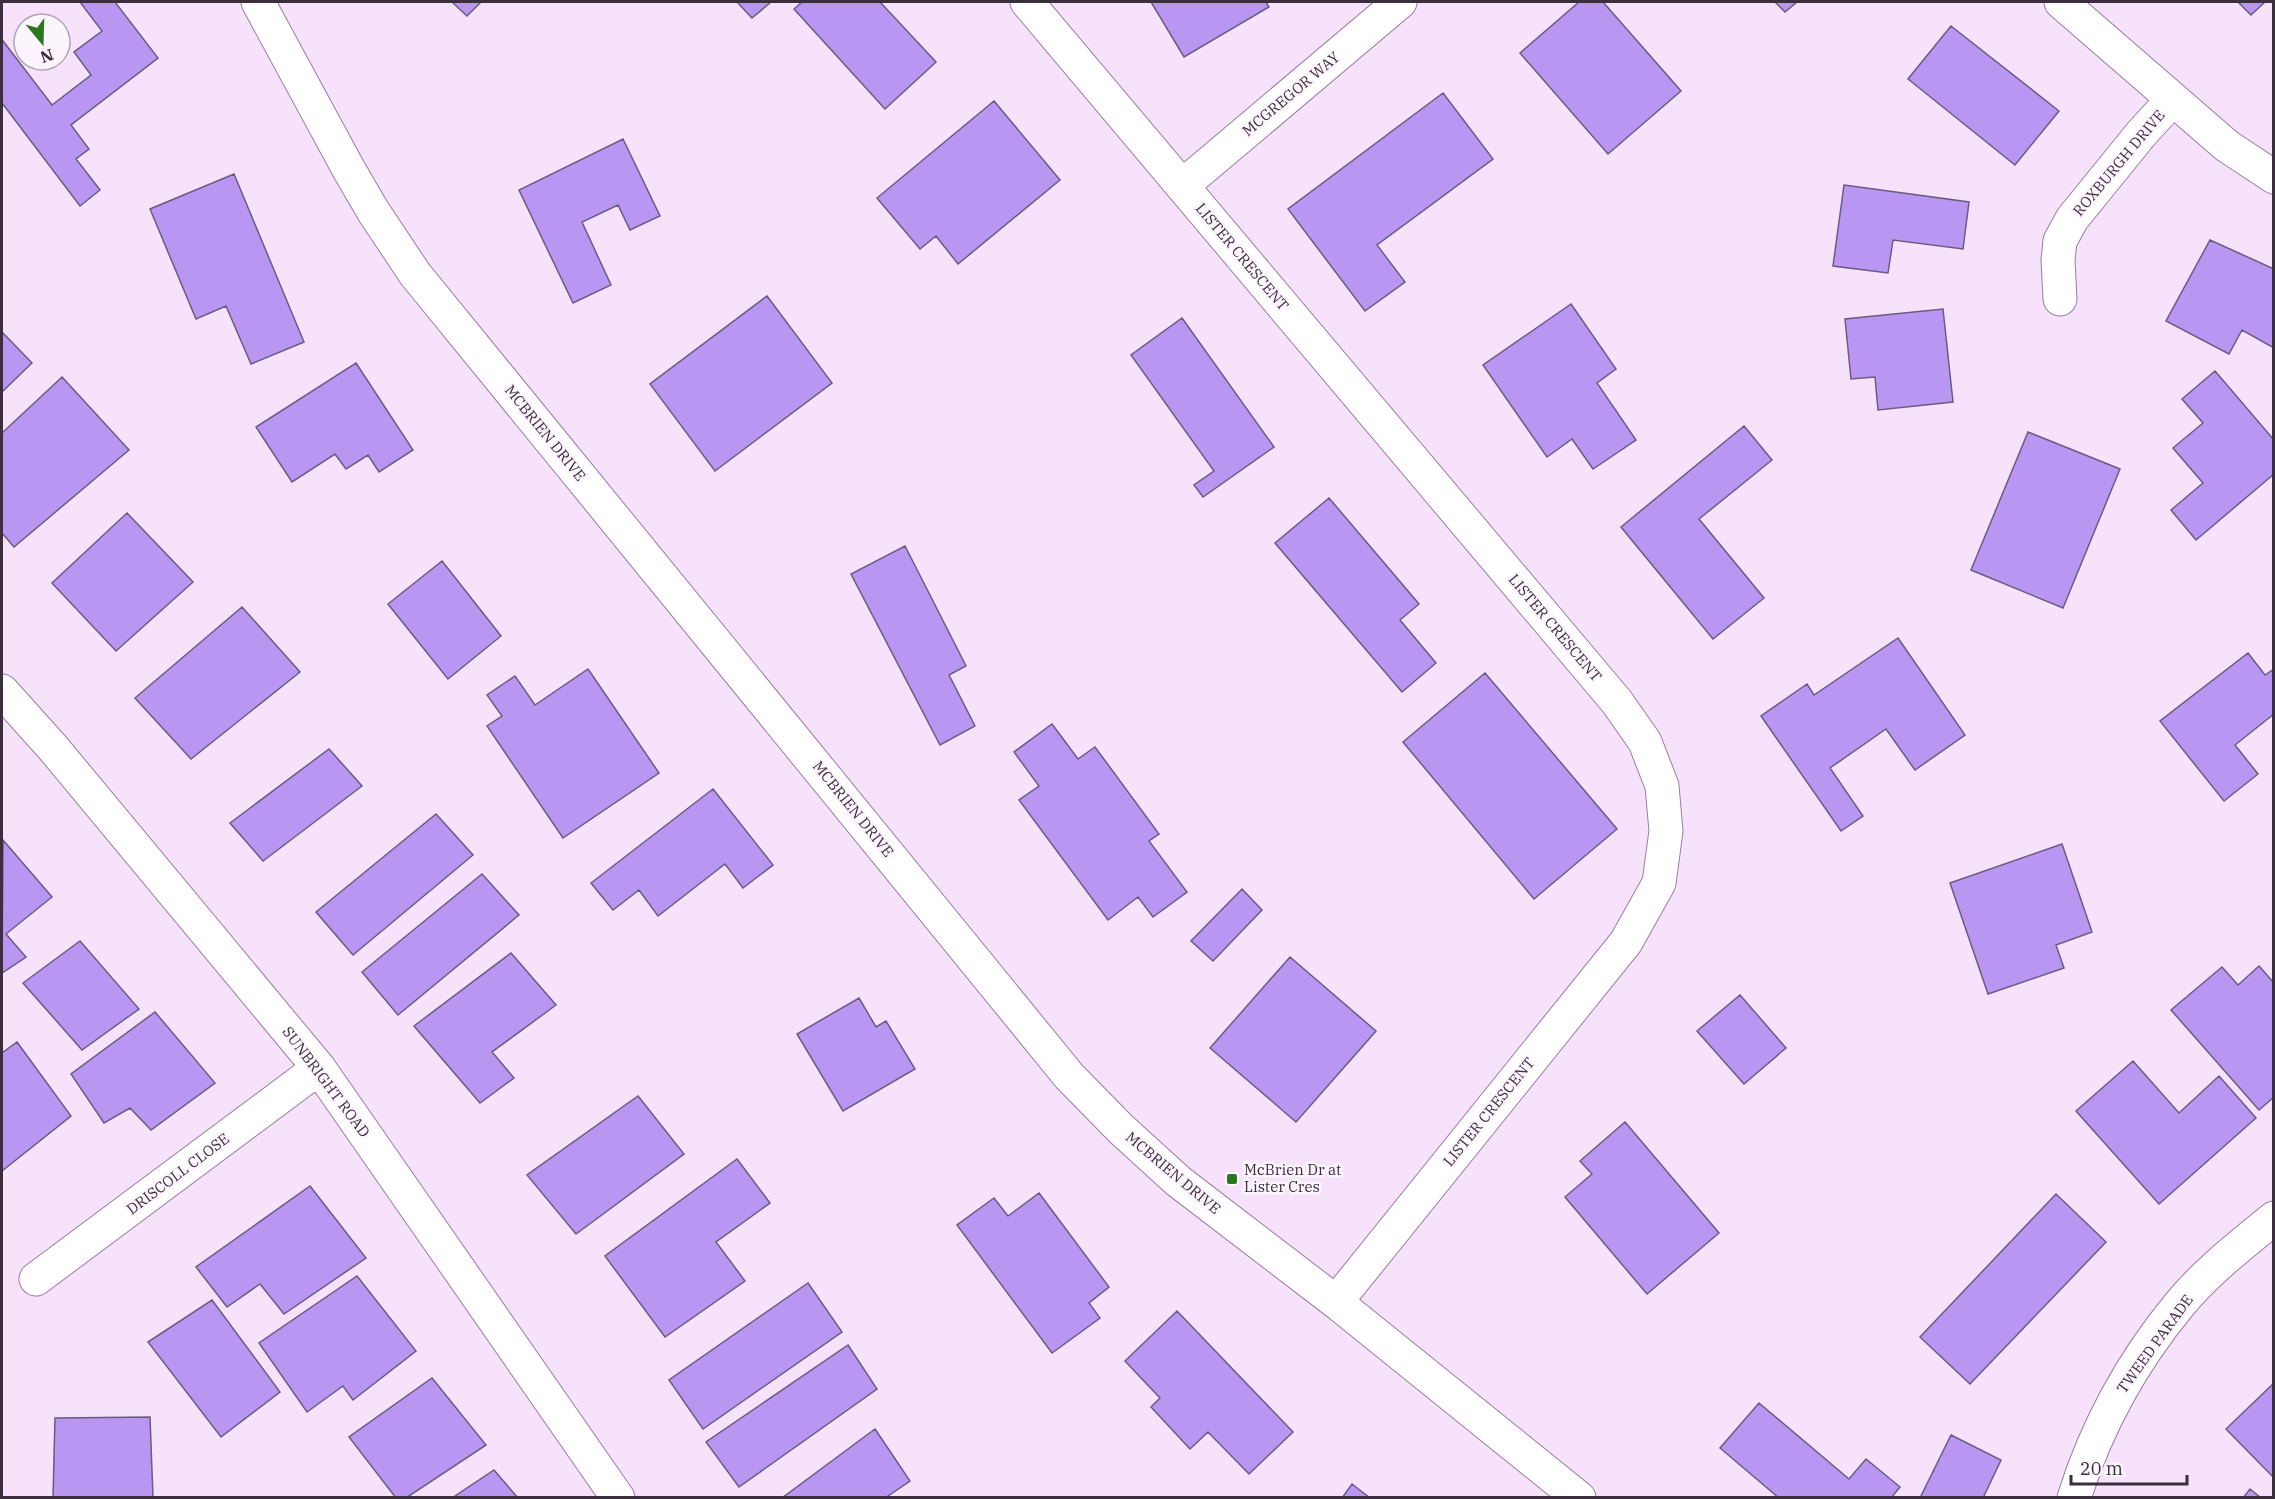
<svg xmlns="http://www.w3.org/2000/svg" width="2275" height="1499" font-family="'IBM Plex Serif',serif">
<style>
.building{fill:#b996f1;stroke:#6a5b84;stroke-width:1.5}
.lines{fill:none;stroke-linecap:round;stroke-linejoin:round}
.minor-casing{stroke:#9b7ca2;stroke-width:35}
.minor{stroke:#fff;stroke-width:33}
.poi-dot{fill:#2b771c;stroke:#fcf5fd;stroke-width:2}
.labels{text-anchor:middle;stroke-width:5;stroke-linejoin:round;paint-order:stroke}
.street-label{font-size:15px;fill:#3b2e3d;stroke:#fcf5fd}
.poi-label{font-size:15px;fill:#3b2e3d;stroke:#fcf5fd;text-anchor:start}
</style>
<rect width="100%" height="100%" fill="#f7e2fb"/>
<!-- building -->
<path class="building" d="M 80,2 L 115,2 L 158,58 L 71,125 L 89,149 L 76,159 L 100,190 L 80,206 L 2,103 L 2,42 L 3,41 L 52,105 L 91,75 L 74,52 L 102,31 Z
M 452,2 L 481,2 L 467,16 Z
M 737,2 L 771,2 L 752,18 Z
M 802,2 L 880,2 L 936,62 L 885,109 L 794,9 Z
M 1151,2 L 1266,2 L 1269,7 L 1184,57 Z
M 1579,2 L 1603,2 L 1681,91 L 1608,154 L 1520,53 Z
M 1775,2 L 1797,2 L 1785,12 Z
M 2238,2 L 2265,2 L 2251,15 Z
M 1951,26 L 2059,111 L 2015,165 L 1908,79 Z
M 1443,93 L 1493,159 L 1377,245 L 1405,282 L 1365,311 L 1288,209 Z
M 994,101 L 1060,180 L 958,264 L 936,236 L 920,249 L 877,198 Z
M 623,139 L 660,216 L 630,230 L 618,205 L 582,222 L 611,285 L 573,303 L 519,190 Z
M 234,174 L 304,342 L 251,364 L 226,306 L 196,319 L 150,209 Z
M 1844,185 L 1969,202 L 1963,249 L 1893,240 L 1888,273 L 1833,266 Z
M 2210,240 L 2274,269 L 2274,348 L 2242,330 L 2229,354 L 2166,321 Z
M 767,296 L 832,383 L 715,471 L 650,384 Z
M 1571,304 L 1616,369 L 1597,383 L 1636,440 L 1593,469 L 1572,439 L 1547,457 L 1483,365 Z
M 1943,309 L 1953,402 L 1878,410 L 1875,377 L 1851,379 L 1845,319 Z
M 1182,318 L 1274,447 L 1203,497 L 1194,485 L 1214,471 L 1131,355 Z
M 2,332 L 32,363 L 2,392 Z
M 356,363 L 413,450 L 379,472 L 368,455 L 346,469 L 335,454 L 292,482 L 256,427 Z
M 2215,371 L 2274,440 L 2274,474 L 2196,540 L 2171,510 L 2203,483 L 2173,448 L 2203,423 L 2182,399 Z
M 62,377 L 129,450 L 14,547 L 2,533 L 2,433 Z
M 1744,426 L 1772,460 L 1699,519 L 1764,598 L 1713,639 L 1621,527 Z
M 2028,432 L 2120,469 L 2063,608 L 1971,570 Z
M 1329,498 L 1419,604 L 1400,620 L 1436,663 L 1402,692 L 1275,543 Z
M 127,513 L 193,582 L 116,651 L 52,583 Z
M 905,546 L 966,666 L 949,675 L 975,726 L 940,745 L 851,574 Z
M 442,561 L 501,636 L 448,679 L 388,604 Z
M 242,607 L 300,672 L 191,759 L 135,698 Z
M 1898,638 L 1965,735 L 1915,770 L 1886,729 L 1830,768 L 1863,816 L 1841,831 L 1761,716 L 1807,684 L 1814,695 Z
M 2248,653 L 2265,675 L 2274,669 L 2274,714 L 2235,745 L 2258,774 L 2224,801 L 2160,721 Z
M 588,669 L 659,773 L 563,838 L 487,726 L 502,716 L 487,695 L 515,676 L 535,705 Z
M 1485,673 L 1617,829 L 1534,899 L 1403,742 Z
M 1052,724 L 1078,759 L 1095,747 L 1159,834 L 1149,841 L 1187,892 L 1153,917 L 1138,897 L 1108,920 L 1019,800 L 1039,786 L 1014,752 Z
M 329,749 L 362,786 L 263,861 L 230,823 Z
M 713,789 L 773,865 L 743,888 L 725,864 L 658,916 L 639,890 L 613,910 L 591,883 Z
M 436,814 L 473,855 L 353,955 L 316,912 Z
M 3,840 L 52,897 L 6,934 L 26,957 L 2,973 Z
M 2062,844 L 2092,932 L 2056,945 L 2064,968 L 1988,994 L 1950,883 Z
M 482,874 L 519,915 L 398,1015 L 362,972 Z
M 1242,889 L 1262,910 L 1213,961 L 1191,941 Z
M 80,941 L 139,1009 L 82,1050 L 23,983 Z
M 511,953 L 556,1005 L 492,1052 L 514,1078 L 480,1103 L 414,1026 Z
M 1290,957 L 1376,1031 L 1296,1122 L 1210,1048 Z
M 2259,966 L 2274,983 L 2274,1097 L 2259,1110 L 2171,1010 L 2222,967 L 2238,985 Z
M 1740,995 L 1786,1048 L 1744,1084 L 1697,1031 Z
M 859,998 L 876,1027 L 886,1021 L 915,1069 L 843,1111 L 797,1034 Z
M 155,1012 L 215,1083 L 151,1130 L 130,1108 L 104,1123 L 71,1074 Z
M 17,1042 L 71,1116 L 2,1171 L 2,1053 Z
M 2133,1061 L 2179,1113 L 2219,1076 L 2256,1118 L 2159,1204 L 2076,1111 Z
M 638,1096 L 684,1154 L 576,1234 L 527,1175 Z
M 1625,1122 L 1719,1233 L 1647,1294 L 1565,1197 L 1592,1174 L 1580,1161 Z
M 737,1159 L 770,1203 L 716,1242 L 745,1281 L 665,1337 L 605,1256 Z
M 310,1186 L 366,1258 L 284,1314 L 260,1284 L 227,1307 L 196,1267 Z
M 1039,1193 L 1109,1287 L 1089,1303 L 1100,1318 L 1052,1353 L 957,1225 L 994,1198 L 1008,1216 Z
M 2056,1194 L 2106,1242 L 1970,1384 L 1920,1337 Z
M 357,1276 L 416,1351 L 353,1400 L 343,1386 L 307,1412 L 259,1343 Z
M 808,1283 L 842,1332 L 703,1429 L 669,1380 Z
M 212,1300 L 280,1392 L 221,1437 L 148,1342 Z
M 1177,1311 L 1293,1432 L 1249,1474 L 1208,1432 L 1190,1449 L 1151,1407 L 1160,1398 L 1125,1361 Z
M 848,1345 L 877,1389 L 739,1487 L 706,1442 Z
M 432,1378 L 486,1445 L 406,1498 L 396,1498 L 349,1437 Z
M 2274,1383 L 2274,1478 L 2226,1429 Z
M 1759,1403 L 1849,1479 L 1866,1459 L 1900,1487 L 1891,1498 L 1779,1498 L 1720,1448 Z
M 150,1417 L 153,1498 L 53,1498 L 55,1418 Z
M 875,1429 L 910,1481 L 885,1498 L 782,1498 Z
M 1951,1435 L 2001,1460 L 1983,1498 L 1920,1498 Z
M 494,1470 L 518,1498 L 452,1498 Z
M 1352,1484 L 1370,1498 L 1342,1498 Z
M 2250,1489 L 2261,1498 L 2243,1498 Z"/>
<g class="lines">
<!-- minor casing -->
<g class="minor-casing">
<path id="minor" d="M 258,2 L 348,168 L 373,211 L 415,274 L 1069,1076 L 1121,1129 L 1178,1181 L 1336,1302 L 1579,1498
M 1027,2 L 1617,702 L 1645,742 L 1662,786 L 1666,831 L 1659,883 L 1626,942 L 1336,1302
M 2061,2 L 2227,146 L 2274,177
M 1182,186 L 1400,2
M 2060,299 L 2058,260 L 2060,241 L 2072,219 L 2141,134 L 2173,99
M 2,691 L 54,749 L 319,1068 L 618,1498
M 36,1279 L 319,1068
M 2074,1498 C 2096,1428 2132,1362 2179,1305 C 2206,1272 2241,1245 2274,1218"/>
</g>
<!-- minor -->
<use href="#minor" class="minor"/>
</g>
<!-- markers -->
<rect class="poi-dot" x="1226" y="1173" width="12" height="12" rx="3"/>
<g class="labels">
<!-- street labels -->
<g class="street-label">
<text transform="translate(1291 94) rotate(-40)" y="5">MCGREGOR WAY</text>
<text transform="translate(2119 163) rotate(-50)" y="5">ROXBURGH DRIVE</text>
<text transform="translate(1242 257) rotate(50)" y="5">LISTER CRESCENT</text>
<text transform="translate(545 433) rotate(51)" y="5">MCBRIEN DRIVE</text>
<text transform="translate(1555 628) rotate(50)" y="5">LISTER CRESCENT</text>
<text transform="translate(853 809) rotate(51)" y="5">MCBRIEN DRIVE</text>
<text transform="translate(326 1082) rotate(53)" y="5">SUNBRIGHT ROAD</text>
<text transform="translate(1489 1112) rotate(-51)" y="5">LISTER CRESCENT</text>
<text transform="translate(1173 1173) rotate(40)" y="5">MCBRIEN DRIVE</text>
<text transform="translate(178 1174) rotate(-37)" y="5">DRISCOLL CLOSE</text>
<text transform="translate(2155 1344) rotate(-54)" y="5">TWEED PARADE</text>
</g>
<!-- poi labels -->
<g class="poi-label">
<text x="1244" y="1175">McBrien Dr at<tspan x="1244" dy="17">Lister Cres</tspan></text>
</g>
</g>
<!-- border -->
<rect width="2275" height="1499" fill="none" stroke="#3b2e3d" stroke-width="6"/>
<!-- north arrow -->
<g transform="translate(42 42) rotate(161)"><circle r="28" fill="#fcf5fd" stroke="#afa5b0" stroke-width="1.5"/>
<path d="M0-4.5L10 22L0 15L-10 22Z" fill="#2b771c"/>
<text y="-9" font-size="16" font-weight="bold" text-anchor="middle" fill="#3b2e3d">N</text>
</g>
<!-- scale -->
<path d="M2071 1475v9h116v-9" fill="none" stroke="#3b2e3d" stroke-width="3"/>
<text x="2080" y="1475" font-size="18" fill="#3b2e3d" stroke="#fcf5fd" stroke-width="4.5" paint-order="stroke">20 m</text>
</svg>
